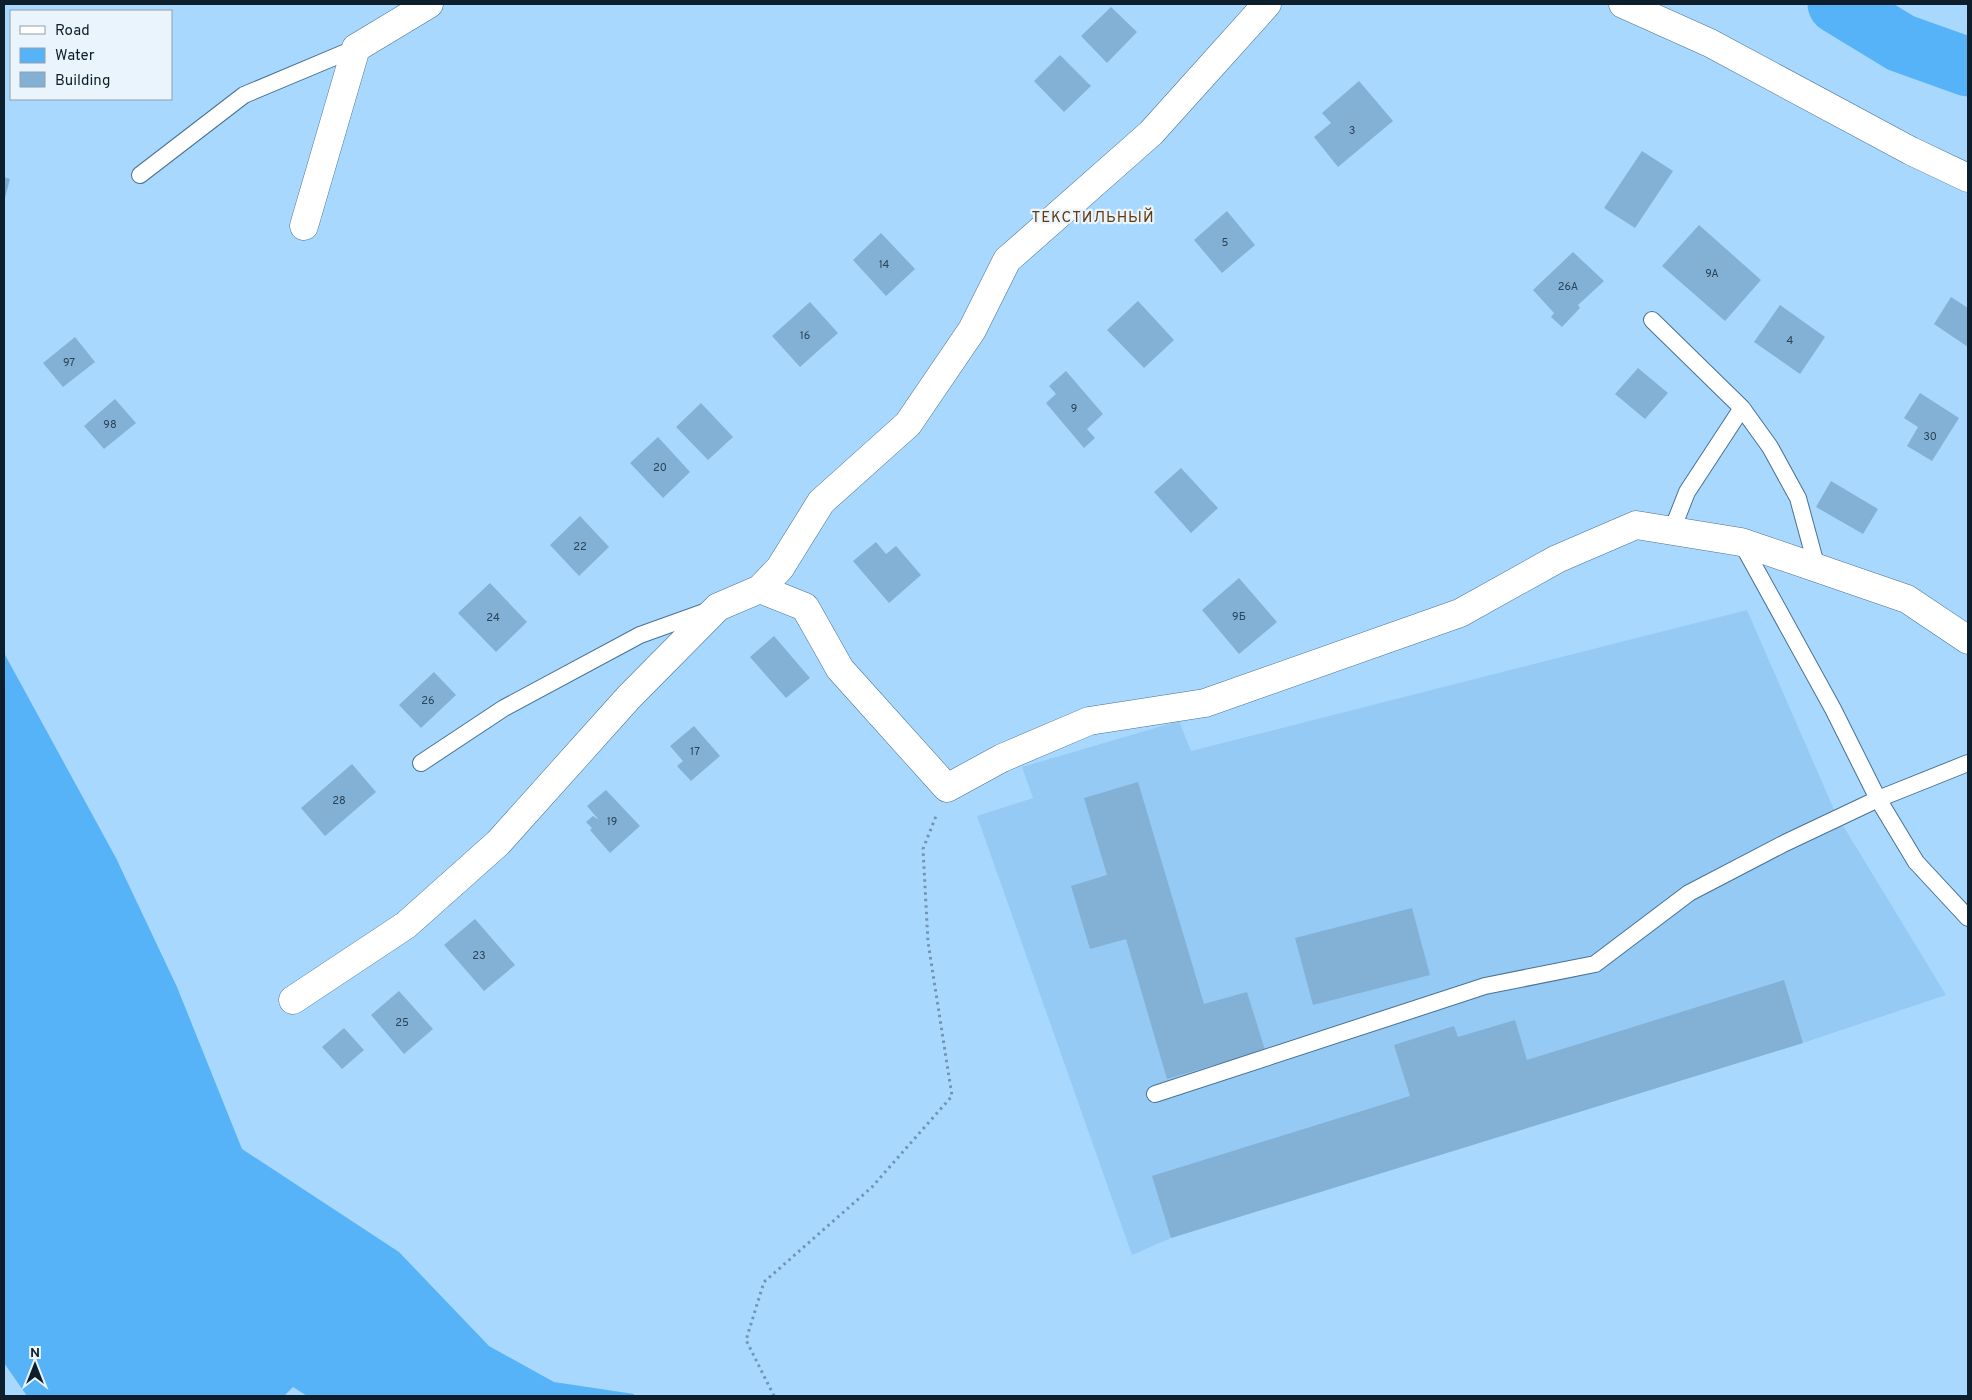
<svg xmlns="http://www.w3.org/2000/svg" width="1972" height="1400" font-family="Overpass,sans-serif">
<style>
.built{fill:#95caf5}
.water{fill:#57b3f7}
.lines{fill:none;stroke-linecap:round;stroke-linejoin:round}
.river{stroke:#57b3f7;stroke-width:59}
.building{fill:#83b0d5}
.service-casing{stroke:#477294;stroke-width:18}
.minor-casing{stroke:#477294;stroke-width:29}
.path{stroke:#7094b1;stroke-width:3;stroke-dasharray:2.5 4;stroke-linecap:butt}
.service{stroke:#fff;stroke-width:16}
.minor{stroke:#fff;stroke-width:28}
.labels{text-anchor:middle;stroke-width:4.5;stroke-linejoin:round;paint-order:stroke}
.number-label{font-size:11px;fill:#2a4357}
.neighbourhood-label{font-size:15px;letter-spacing:1px;fill:#623a0d;stroke:#eaf4fc}
</style>
<rect width="100%" height="100%" fill="#a9d8fe"/>
<!-- built -->
<path class="built" d="M 1747,610 L 1836,814 L 1946,995 L 1803,1043 L 1171,1238 L 1132,1255 L 977,816 L 1033,798 L 1022,767 L 1179,721 L 1191,751 Z"/>
<!-- water -->
<path class="water" d="M 4,653 L 116,858 L 177,987 L 242,1149 L 399,1252 L 489,1346 L 554,1382 L 634,1394 L 634,1396 L 307,1396 L 293,1387 L 284,1396 L 27,1396 L 4,1363 Z"/>
<g class="lines">
<!-- river -->
<path class="river" d="M 1837,4 L 1901,43 L 1968,67"/>
</g>
<!-- building -->
<path class="building" d="M 1111,7 L 1137,32 L 1107,63 L 1081,36 Z
M 1060,55 L 1091,86 L 1064,112 L 1034,81 Z
M 1359,81 L 1393,121 L 1338,167 L 1314,137 L 1331,123 L 1322,113 Z
M 1642,151 L 1673,171 L 1635,228 L 1604,208 Z
M 4,177 L 10,179 L 4,202 Z
M 1227,211 L 1255,245 L 1222,273 L 1194,240 Z
M 1699,225 L 1761,280 L 1725,321 L 1662,266 Z
M 881,233 L 915,269 L 886,296 L 853,260 Z
M 1573,252 L 1604,281 L 1578,305 L 1580,308 L 1562,327 L 1551,317 L 1554,313 L 1533,290 Z
M 1951,297 L 1968,308 L 1968,347 L 1934,324 Z
M 1138,301 L 1174,340 L 1144,368 L 1107,330 Z
M 810,302 L 838,333 L 800,367 L 772,336 Z
M 1780,305 L 1825,337 L 1800,374 L 1754,342 Z
M 75,337 L 95,362 L 63,387 L 43,363 Z
M 1638,368 L 1668,393 L 1645,419 L 1615,394 Z
M 1066,371 L 1103,414 L 1087,429 L 1095,438 L 1084,448 L 1046,403 L 1056,394 L 1049,386 Z
M 1920,393 L 1959,418 L 1932,461 L 1907,446 L 1918,427 L 1904,418 Z
M 115,399 L 136,423 L 104,449 L 84,426 Z
M 701,403 L 733,437 L 708,460 L 676,427 Z
M 658,437 L 690,472 L 663,498 L 630,463 Z
M 1181,468 L 1218,508 L 1191,533 L 1154,492 Z
M 1831,481 L 1878,509 L 1863,534 L 1816,507 Z
M 580,516 L 609,547 L 579,576 L 550,545 Z
M 876,542 L 886,554 L 896,546 L 921,575 L 889,603 L 853,561 Z
M 1239,578 L 1277,622 L 1239,654 L 1202,610 Z
M 490,583 L 527,622 L 496,652 L 458,613 Z
M 774,636 L 810,678 L 786,698 L 750,657 Z
M 434,672 L 456,695 L 421,728 L 399,705 Z
M 694,726 L 720,756 L 691,781 L 677,766 L 683,761 L 670,746 Z
M 352,764 L 376,792 L 325,836 L 301,808 Z
M 1138,782 L 1204,1004 L 1247,992 L 1265,1050 L 1167,1079 L 1126,939 L 1090,949 L 1071,886 L 1107,875 L 1084,798 Z
M 606,790 L 640,826 L 610,853 L 590,830 L 592,828 L 586,822 L 593,816 L 599,820 L 587,806 Z
M 1412,908 L 1430,975 L 1313,1005 L 1295,938 Z
M 475,919 L 515,965 L 484,991 L 444,945 Z
M 1784,980 L 1803,1043 L 1171,1238 L 1152,1176 L 1410,1096 L 1394,1045 L 1454,1026 L 1458,1037 L 1515,1020 L 1527,1060 Z
M 399,991 L 433,1029 L 404,1054 L 371,1015 Z
M 344,1028 L 364,1050 L 342,1069 L 322,1047 Z"/>
<g class="lines">
<!-- service casing -->
<g class="service-casing">
<path id="service" d="M 140,175 L 244,95 L 356,48
M 1652,320 L 1742,408 L 1770,447 L 1798,498 L 1817,568
M 1672,530 L 1687,492 L 1742,408
M 1741,542 L 1833,709 L 1878,799 L 1916,862 L 1968,918
M 421,763 L 504,708 L 640,635 L 707,611
M 1155,1094 L 1485,986 L 1595,964 L 1689,893 L 1785,843 L 1878,799 L 1968,763"/>
</g>
<!-- minor casing -->
<g class="minor-casing">
<path id="minor" d="M 1267,4 L 1151,133 L 1007,260 L 972,330 L 908,424 L 821,502 L 780,568 L 760,589 L 805,607 L 840,669 L 947,788 L 1002,758 L 1089,721 L 1205,703 L 1460,613 L 1557,559 L 1636,525 L 1741,542 L 1817,568 L 1907,599 L 1968,640
M 1623,4 L 1710,43 L 1911,151 L 1968,178
M 304,226 L 356,48 L 429,4
M 293,1000 L 406,925 L 498,843 L 629,697 L 718,607 L 760,589"/>
</g>
<!-- path -->
<path class="path" d="M 774,1396 L 746,1340 L 764,1282 L 872,1187 L 952,1096 L 928,942 L 923,849 L 936,816"/>
<!-- service -->
<use href="#service" class="service"/>
<!-- minor -->
<use href="#minor" class="minor"/>
</g>
<g class="labels">
<!-- number labels -->
<g class="number-label">
<text x="1352" y="134">3</text>
<text x="1225" y="246">5</text>
<text x="884" y="268">14</text>
<text x="1712" y="277">9А</text>
<text x="1568" y="290">26А</text>
<text x="805" y="339">16</text>
<text x="1790" y="344">4</text>
<text x="69" y="366">97</text>
<text x="1074" y="412">9</text>
<text x="110" y="428">98</text>
<text x="1930" y="440">30</text>
<text x="660" y="471">20</text>
<text x="580" y="550">22</text>
<text x="1239" y="620">9Б</text>
<text x="493" y="621">24</text>
<text x="428" y="704">26</text>
<text x="695" y="755">17</text>
<text x="339" y="804">28</text>
<text x="612" y="825">19</text>
<text x="479" y="959">23</text>
<text x="402" y="1026">25</text>
</g>
<!-- neighbourhood labels -->
<g class="neighbourhood-label">
<text x="1093" y="222">ТЕКСТИЛЬНЫЙ</text>
</g>
</g>
<!-- border -->
<rect width="1972" height="1400" fill="none" stroke="#0d1f2d" stroke-width="10"/>
<!-- legend -->
<rect x="10" y="10" width="162" height="90" fill="#eaf4fc" stroke="#929fa9"/>
<rect x="20" y="26" width="25" height="8" fill="#ffffff" stroke="#929fa9"/>
<text x="55" y="35" font-size="15" fill="#0d1f2d">Road</text>
<rect x="20" y="48" width="25" height="15" fill="#57b3f7" stroke="#929fa9"/>
<text x="55" y="60" font-size="15" fill="#0d1f2d">Water</text>
<rect x="20" y="72" width="25" height="15" fill="#83b0d5" stroke="#929fa9"/>
<text x="55" y="85" font-size="15" fill="#0d1f2d">Building</text>
<!-- north arrow -->
<g transform="translate(35 1365)" stroke="#eaf4fc" stroke-width="4" paint-order="stroke">
<path d="M0-4L9 19L0 12L-9 19Z" fill="#0d1f2d"/>
<text y="-8" font-size="14" font-weight="bold" text-anchor="middle" fill="#0d1f2d">N</text>
</g>
</svg>
